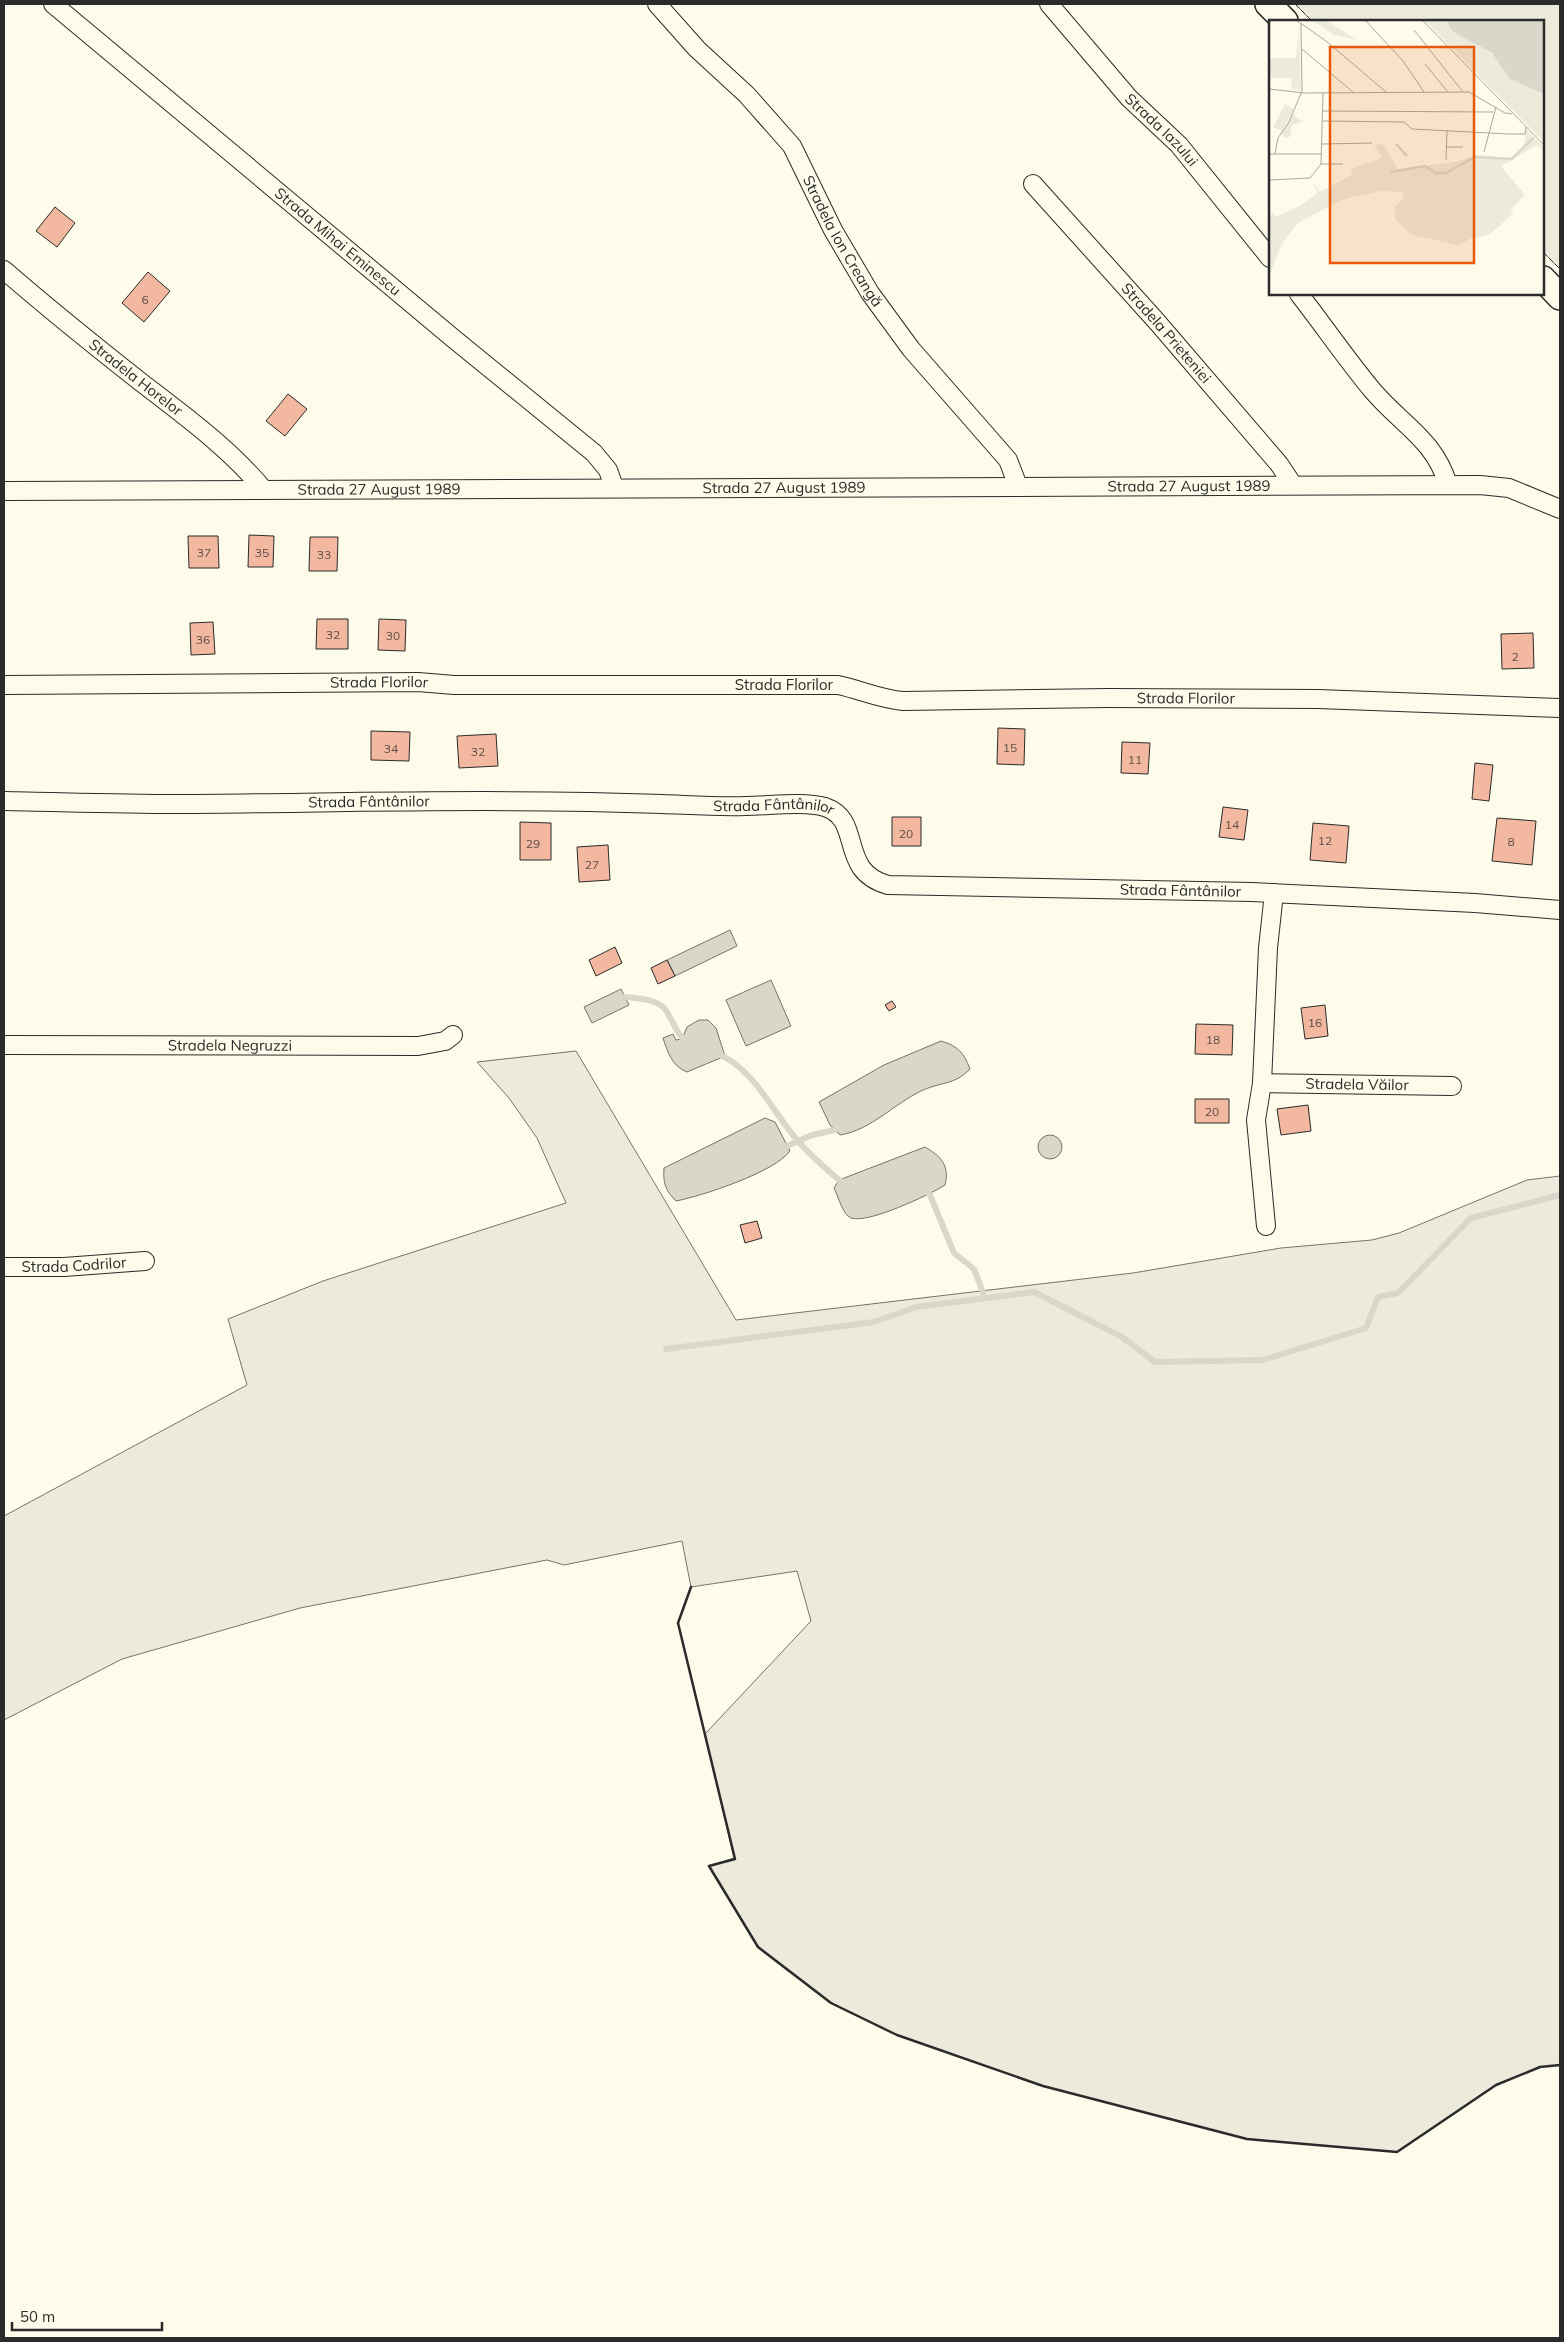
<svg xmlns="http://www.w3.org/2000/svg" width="1564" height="2342" font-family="Mulish,sans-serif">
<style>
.green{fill:#ecebdb;stroke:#74746e}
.water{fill:#d8d7c9;stroke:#74746e}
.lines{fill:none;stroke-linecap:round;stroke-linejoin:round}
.stream{stroke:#d8d7c9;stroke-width:6}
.building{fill:#f2b8a0;stroke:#2b2b2b}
.minor-casing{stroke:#2b2b2b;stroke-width:20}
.secondary-casing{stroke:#2b2b2b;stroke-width:28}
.minor{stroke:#fdfbea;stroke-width:18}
.secondary{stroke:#fdfbea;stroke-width:25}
.fence{stroke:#2b2b2b;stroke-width:1;stroke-dasharray:6 2.5;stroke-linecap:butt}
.wall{stroke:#2b2b2b;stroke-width:2.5}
.labels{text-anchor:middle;stroke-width:4;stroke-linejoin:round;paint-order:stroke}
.number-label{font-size:12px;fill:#5d4e48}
.street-label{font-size:15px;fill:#2b2b2b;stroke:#fdfbea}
.inset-river{fill:none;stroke:#d8d7c9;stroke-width:2.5}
.inset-road{fill:none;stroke:#a9a89e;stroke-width:1}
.view{fill:#e8590c;fill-opacity:0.15;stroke:#e8590c;stroke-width:2.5}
.inset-edge{fill:none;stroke:#2b2b2b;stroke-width:2.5}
</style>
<rect width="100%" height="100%" fill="#fdfbea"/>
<!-- green -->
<path class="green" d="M 1295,4 L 1560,4 L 1560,269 L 1543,252 L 1543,21 L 1312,21 Z
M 576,1051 L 736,1320 L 1133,1273 L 1281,1248 L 1372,1240 L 1399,1233 L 1527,1180 L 1560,1176 L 1560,2065 L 1540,2067 L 1496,2085 L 1397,2152 L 1247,2139 L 1043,2086 L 897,2035 L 831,2003 L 758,1947 L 709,1866 L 734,1858 L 705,1734 L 811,1621 L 797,1571 L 691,1587 L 682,1541 L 564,1565 L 547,1560 L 300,1608 L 122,1659 L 4,1720 L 4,1516 L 247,1385 L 228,1319 L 323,1281 L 566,1203 L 537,1138 L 509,1098 L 477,1062 Z"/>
<!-- water -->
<path class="water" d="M 730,930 L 737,946 L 675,976 L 667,960 Z
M 771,980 L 791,1026 L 746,1046 L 726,1000 Z
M 621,989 L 629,1005 L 592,1023 L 584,1007 Z
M 699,1020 L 708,1020 L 716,1028 L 725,1056 L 687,1072 C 672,1066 668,1053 663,1038 L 673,1034 L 676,1040 L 682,1039 L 687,1027 Z
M 941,1041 C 958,1046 964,1053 970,1069 C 955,1085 940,1082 921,1091 C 894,1104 871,1130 840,1135 L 830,1125 L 819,1102 L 884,1065 Z
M 765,1118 L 775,1122 L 790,1151 C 775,1172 702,1196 676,1201 C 665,1190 663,1183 664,1168 Z
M1038 1147a12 12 0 1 1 24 0a12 12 0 1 1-24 0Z
M 925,1147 C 941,1156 950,1166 945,1185 C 929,1195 868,1224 851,1218 C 843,1215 838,1196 834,1188 L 839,1180 Z"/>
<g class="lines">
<!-- stream -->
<path class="stream" d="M 625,997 C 637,998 654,999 663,1007 C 673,1017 676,1037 688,1042
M 718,1054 C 755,1069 774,1115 799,1142 C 811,1156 825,1168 839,1180 L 845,1183
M 787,1146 L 812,1135 L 835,1130
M 925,1191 L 930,1195 L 954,1253 L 974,1269 L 985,1298
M 666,1349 L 874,1322 L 916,1307 L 1034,1292 L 1122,1337 L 1155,1362 L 1263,1360 L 1366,1328 L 1378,1297 L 1398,1293 L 1471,1218 L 1560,1195"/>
</g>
<!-- building -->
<path class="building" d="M 55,207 L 75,223 L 57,247 L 36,231 Z
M 148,272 L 170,291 L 144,322 L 122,303 Z
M 288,394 L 307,409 L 285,436 L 266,421 Z
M 249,535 L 274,536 L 273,567 L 248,567 Z
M 188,536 L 218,536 L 219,568 L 189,568 Z
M 310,537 L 338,537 L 337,571 L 309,571 Z
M 317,619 L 348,619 L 348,649 L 316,649 Z
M 379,619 L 406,620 L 405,651 L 378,650 Z
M 213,622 L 215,654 L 191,655 L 190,623 Z
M 1533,633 L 1534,668 L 1502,669 L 1501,634 Z
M 998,728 L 1025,729 L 1024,765 L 997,764 Z
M 371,731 L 410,732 L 409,761 L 371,760 Z
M 496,734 L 498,766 L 459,768 L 457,736 Z
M 1122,742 L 1150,743 L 1148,774 L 1121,773 Z
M 1475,763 L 1493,765 L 1489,801 L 1472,799 Z
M 1223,807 L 1248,810 L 1244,840 L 1219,837 Z
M 892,817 L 921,817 L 921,846 L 892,846 Z
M 1497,818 L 1536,821 L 1532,865 L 1492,861 Z
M 520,822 L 551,823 L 551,860 L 520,860 Z
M 1313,823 L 1349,826 L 1346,863 L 1310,860 Z
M 608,845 L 610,880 L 579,882 L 577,847 Z
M 615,947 L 622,963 L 596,976 L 589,960 Z
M 667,960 L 675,976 L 658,984 L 651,968 Z
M 892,1001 L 896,1007 L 889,1011 L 885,1005 Z
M 1325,1005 L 1328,1036 L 1305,1039 L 1301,1008 Z
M 1196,1024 L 1233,1025 L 1232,1055 L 1195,1054 Z
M 1195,1099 L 1229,1099 L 1229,1123 L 1195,1123 Z
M 1308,1105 L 1311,1131 L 1281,1135 L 1277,1109 Z
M 757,1221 L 762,1238 L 745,1243 L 740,1225 Z"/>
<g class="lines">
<!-- minor casing -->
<g class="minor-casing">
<g id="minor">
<path id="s1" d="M 53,4 L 454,339 L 594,453 L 608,470 L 614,487"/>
<path id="s2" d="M 657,4 L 697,49 L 747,95 L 792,146 L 833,230 L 870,293 L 911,349 L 1008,460 L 1018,486"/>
<path id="s3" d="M 1049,4 L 1129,98 L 1179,145 L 1270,258"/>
<path id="s4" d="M 1033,184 L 1158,323 L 1279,464 L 1293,485"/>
<path id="s5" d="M 4,270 C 49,309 95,346 142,383 C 185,416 229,448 264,490"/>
<path d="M 1299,294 C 1324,326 1347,360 1373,391 C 1402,425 1435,440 1448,485"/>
<path id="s6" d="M 4,491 L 1480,485 L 1509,488 L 1560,509"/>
<path id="s7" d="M 4,685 L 418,682 L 454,685 L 838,685 C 861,690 880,699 903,701 L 1107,698 L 1318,699 L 1560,708"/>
<path id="s8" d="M 4,801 C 61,802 119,804 176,804 C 338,803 500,798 662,804 C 690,805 718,807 746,806 C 769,806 803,801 825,807 C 864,820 837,871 888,885 L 1252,892 L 1475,903 L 1560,910"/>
<path id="s9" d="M 4,1045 L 418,1046 L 445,1041 L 453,1035"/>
<path id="s10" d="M 1262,1083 L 1452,1086"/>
<path d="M 1266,1226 L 1256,1120 L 1262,1083 L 1268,948 L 1274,893"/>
<path id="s11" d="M 4,1267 L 64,1267 L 145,1261"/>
</g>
</g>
<!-- secondary casing -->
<g class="secondary-casing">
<path id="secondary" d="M 1268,4 L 1285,21
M 1543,279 L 1560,297"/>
</g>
<!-- minor -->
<use href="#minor" class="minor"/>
<!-- secondary -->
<use href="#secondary" class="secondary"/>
<!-- fence -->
<path class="fence" d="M 1295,4 L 1312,21
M 1543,252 L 1560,269"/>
<!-- wall -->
<path class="wall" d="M 691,1587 L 678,1623 L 735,1859 L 709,1866 L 758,1947 L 831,2003 L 897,2035 L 1043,2086 L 1247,2139 L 1397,2152 L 1496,2085 L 1540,2067 L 1560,2065"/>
</g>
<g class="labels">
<!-- number labels -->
<g class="number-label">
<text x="145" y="304">6</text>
<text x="204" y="557">37</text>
<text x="262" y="557">35</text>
<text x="324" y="559">33</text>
<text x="333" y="639">32</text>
<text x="393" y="640">30</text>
<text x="203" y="644">36</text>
<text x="1515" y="661">2</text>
<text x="1010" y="752">15</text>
<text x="391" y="753">34</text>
<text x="478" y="756">32</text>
<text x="1135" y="764">11</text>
<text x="1232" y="829">14</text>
<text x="906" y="838">20</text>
<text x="1325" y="845">12</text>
<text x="1511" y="846">8</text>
<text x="533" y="848">29</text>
<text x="592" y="869">27</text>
<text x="1315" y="1027">16</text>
<text x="1213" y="1044">18</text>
<text x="1212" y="1116">20</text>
</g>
<!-- street labels -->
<g class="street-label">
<text dy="5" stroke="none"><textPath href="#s3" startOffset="169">Strada Iazului</textPath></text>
<text dy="5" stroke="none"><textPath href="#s2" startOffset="304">Stradela Ion Creangă</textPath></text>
<text dy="5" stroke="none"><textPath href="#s1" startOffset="371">Strada Mihai Eminescu</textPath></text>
<text dy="5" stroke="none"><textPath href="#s4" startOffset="200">Stradela Prieteniei</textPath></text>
<text dy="5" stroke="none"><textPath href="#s5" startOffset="170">Stradela Horelor</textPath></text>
<text dy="5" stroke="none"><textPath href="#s6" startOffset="780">Strada 27 August 1989</textPath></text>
<text dy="5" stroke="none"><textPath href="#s6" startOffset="1185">Strada 27 August 1989</textPath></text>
<text dy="5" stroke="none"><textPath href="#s6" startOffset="375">Strada 27 August 1989</textPath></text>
<text dy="5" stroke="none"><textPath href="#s7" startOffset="375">Strada Florilor</textPath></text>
<text dy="5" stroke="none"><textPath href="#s7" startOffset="780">Strada Florilor</textPath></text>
<text dy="5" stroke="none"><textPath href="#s7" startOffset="1184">Strada Florilor</textPath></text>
<text dy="5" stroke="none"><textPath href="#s8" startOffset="365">Strada Fântânilor</textPath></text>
<text dy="5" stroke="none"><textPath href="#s8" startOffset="770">Strada Fântânilor</textPath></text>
<text dy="5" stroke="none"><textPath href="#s8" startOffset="1220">Strada Fântânilor</textPath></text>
<text dy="5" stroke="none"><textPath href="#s9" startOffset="226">Stradela Negruzzi</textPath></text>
<text dy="5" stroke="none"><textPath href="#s10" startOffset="95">Stradela Văilor</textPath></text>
<text dy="5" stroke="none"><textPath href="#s11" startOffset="70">Strada Codrilor</textPath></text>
</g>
</g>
<!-- overview -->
<g transform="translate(1269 20)">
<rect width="275" height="275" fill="#fdfbea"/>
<path d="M 43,0 L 57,0 L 88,20 L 65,15 ZM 155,0 L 177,0 L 275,73 L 275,122 ZM 30,6 L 32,71 L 23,68 L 22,58 L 2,58 L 0,67 L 0,38 L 27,38 ZM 16,84 L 25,89 L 13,111 L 4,107 ZM 24,94 L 34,102 L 23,105 L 21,117 L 15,117 L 13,113 ZM 257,109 L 275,127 L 275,131 L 268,125 L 232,146 L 256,175 L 241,190 L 245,193 L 220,215 L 203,218 L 189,225 L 143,215 L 126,199 L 126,187 L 135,177 L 134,172 L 111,171 L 72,180 L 29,203 L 13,223 L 0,256 L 0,197 L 4,192 L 6,197 L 29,187 L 49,173 L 42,159 L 51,172 L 83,155 L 82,149 L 113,138 L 105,125 L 114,124 L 129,149 L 187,142 L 207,135 L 244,138 L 255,126 Z" fill="#ecebdb"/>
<path d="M 177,0 L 275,0 L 275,74 L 241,59 L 223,33 L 183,11 Z" fill="#d8d7c9"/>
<path class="inset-river" d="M 127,124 L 138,136M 122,152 L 156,146 L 167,153 L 177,153 L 206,137 L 243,139 L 264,118"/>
<path class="inset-road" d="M 27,0 L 57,21 L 117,72M 96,0 L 134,41 L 155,72M 153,0 L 275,125M 145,10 L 194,72M 33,29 L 85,73M 156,44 L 179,72M 0,69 L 35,73 L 200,72 L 236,93 L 243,94M 54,91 L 224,92M 54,101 L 135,102 L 143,109 L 240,114 L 256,114 L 257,107M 53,124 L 103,123M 177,127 L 194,127M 215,132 L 227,87M 0,134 L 53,134M 6,134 L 9,118 L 20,102 L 33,71 L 32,4M 177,140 L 178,110M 52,144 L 54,73M 0,160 L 41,158 L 52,144 L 74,144"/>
<path class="view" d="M 61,27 L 205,27 L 205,243 L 61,243 Z"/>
<rect width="275" height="275" class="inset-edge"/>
</g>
<!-- border -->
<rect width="1564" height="2342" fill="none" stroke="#2b2b2b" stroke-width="10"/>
<!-- scale -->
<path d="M12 2322v8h150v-8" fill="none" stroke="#2b2b2b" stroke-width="2.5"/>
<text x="20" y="2322" font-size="15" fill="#2b2b2b" stroke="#fdfbea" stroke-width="4" paint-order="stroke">50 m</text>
</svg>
